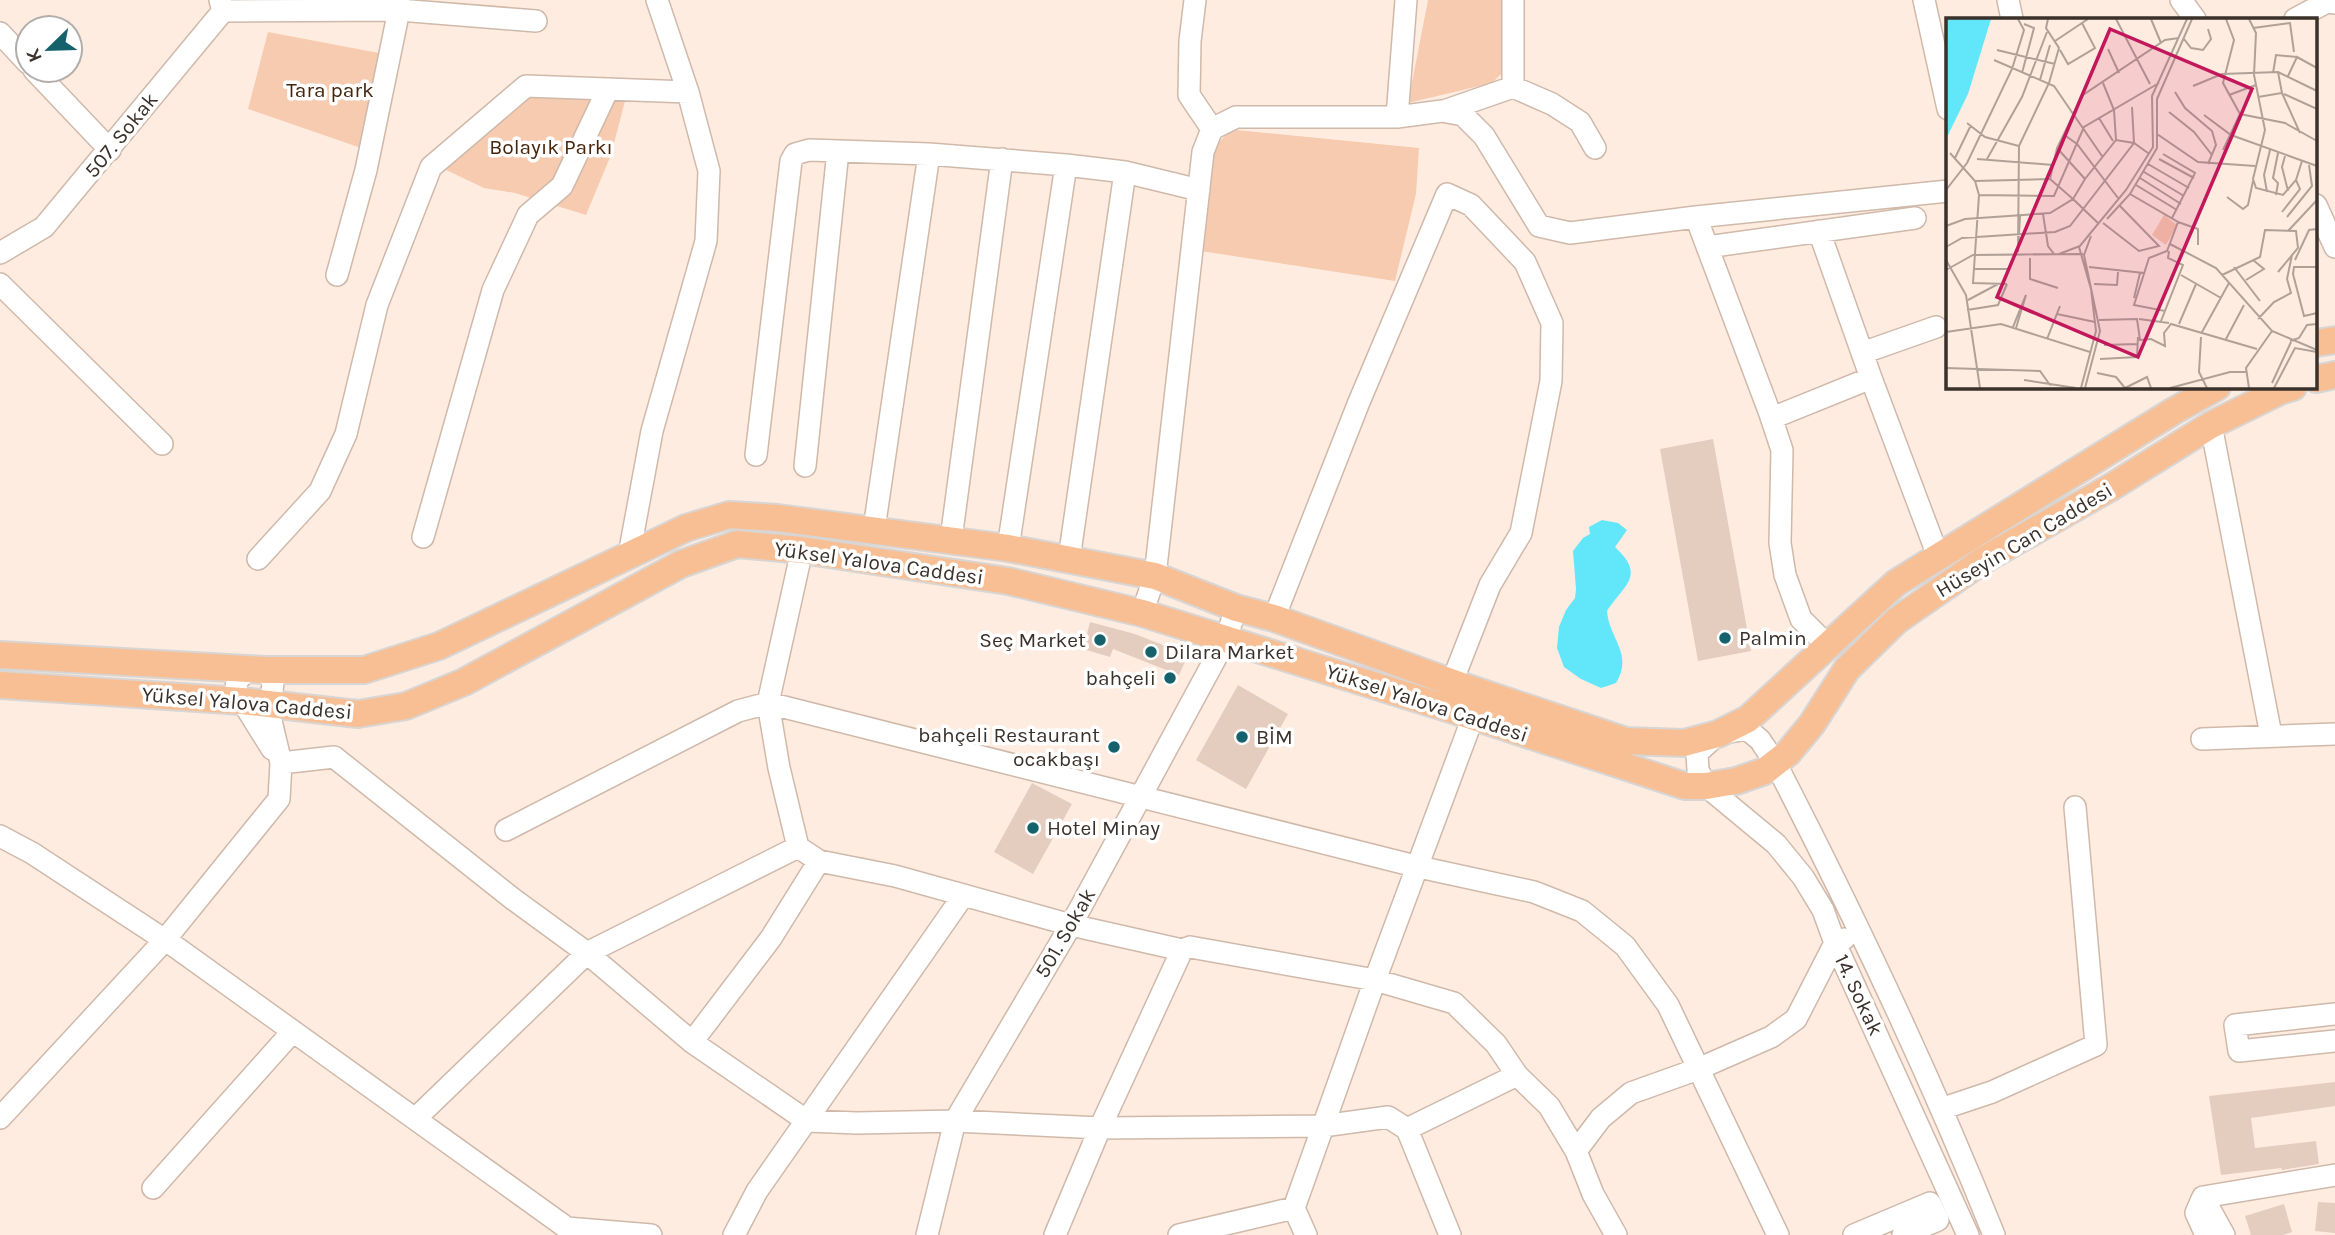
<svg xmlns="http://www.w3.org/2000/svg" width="2335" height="1235" font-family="Karla,sans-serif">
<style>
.green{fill:#f6cbaf}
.water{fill:#62e6fa}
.building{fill:#e4cdbe}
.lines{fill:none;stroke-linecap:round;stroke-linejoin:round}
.minor-casing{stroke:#cfb9aa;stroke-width:24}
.major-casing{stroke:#d8d6d5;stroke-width:30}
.minor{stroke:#fff;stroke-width:21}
.major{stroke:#f8bf94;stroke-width:26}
.poi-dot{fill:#15626d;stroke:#fff;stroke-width:2.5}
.labels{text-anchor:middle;stroke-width:7;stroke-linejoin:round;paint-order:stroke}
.park-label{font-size:21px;fill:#44250d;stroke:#fff}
.street-label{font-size:21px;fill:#3a312b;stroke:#fff}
.poi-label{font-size:21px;fill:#3a312b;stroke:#fff;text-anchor:start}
.inset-road{fill:none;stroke:#b0a198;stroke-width:2}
.view{fill:#c2185b;fill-opacity:0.15;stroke:#c2185b;stroke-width:3.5}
.inset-edge{fill:none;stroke:#3a312b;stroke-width:3.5}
</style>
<rect width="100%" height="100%" fill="#ffece0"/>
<!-- green -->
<path class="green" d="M 1428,0 L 1502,0 L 1506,69 L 1492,83 L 1408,103 Z
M 268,32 L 384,54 L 364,149 L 248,109 Z
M 529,91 L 626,97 L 611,155 L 586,215 L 515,193 L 484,188 L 442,168 Z
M 1236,130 L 1419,148 L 1416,194 L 1395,281 L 1201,251 L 1213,153 C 1218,141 1224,135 1236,130 Z"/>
<!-- water -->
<path class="water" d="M 1602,520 L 1618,523 L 1627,530 L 1615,547 C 1646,576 1625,584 1607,611 C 1609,639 1634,654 1616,683 L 1601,688 L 1581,679 L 1564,667 L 1557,648 L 1559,627 L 1566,610 L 1575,598 L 1576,589 L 1573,551 L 1583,538 L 1590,534 L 1589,527 Z"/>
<!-- building -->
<path class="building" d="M 1713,439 L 1751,651 L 1698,661 L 1660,449 Z
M 1090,622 L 1135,634 L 1188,655 L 1179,675 L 1113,649 L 1110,657 L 1083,649 Z
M 1238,685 L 1288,714 L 1246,789 L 1196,760 Z
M 1032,783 L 1072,804 L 1033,874 L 994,852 Z
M 2335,1082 L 2335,1106 L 2251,1118 L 2255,1148 L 2316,1141 L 2319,1164 L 2282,1170 L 2281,1168 L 2221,1175 L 2209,1096 Z
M 2318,1202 L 2335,1203 L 2335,1233 L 2315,1231 Z
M 2284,1204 L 2292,1232 L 2283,1235 L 2251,1235 L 2245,1216 Z"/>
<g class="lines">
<!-- minor casing -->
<g class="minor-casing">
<path id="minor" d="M 1195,0 L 1190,41 L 1189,95 L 1212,129
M 1924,0 L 1948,109
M 2008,0 L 2012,19
M 2181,0 L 2195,19
M 223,11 L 399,10 L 536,21
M 2295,19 L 2329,1 L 2335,3
M 0,33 L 28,63
M 34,70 L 110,150
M 1513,87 L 1552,104 L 1580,122 L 1595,148
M 1444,111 L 1513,87 L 1513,0
M 1397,117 L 1406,0
M 2316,205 L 2335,247
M 1696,217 L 1769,411 L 1782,450 L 1780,543 L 1785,575 L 1801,619 L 1827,645
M 1819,231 L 1871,378
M 1707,247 L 1915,218
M 0,253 L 44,227 L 223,11 L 220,0
M 337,275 L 366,170 L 399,10 L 399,0
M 0,284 L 162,444
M 1862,353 L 1936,327
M 1772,418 L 1871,378 L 1938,556
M 2211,425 L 2271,735
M 756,455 L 791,161 L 795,154 L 809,150 L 929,154 L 1066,165 L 1125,172 L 1199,190
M 805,466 L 838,151
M 874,529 L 929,154
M 423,537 L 493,290 L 528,215 L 562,186 L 608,89
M 951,539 L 1002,159
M 1008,548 L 1066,165
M 802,550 L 768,703 L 779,768 L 798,847 L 819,861 L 895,876 L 1071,925 L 1182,950 L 1190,947 L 1375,980 L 1473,717
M 629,555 L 652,431 L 706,241 L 709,171 L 688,92 L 657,0
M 258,559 L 320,491 L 346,434 L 377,305 L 431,167 L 526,86 L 688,92
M 1069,559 L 1125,172
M 1142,613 L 1155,576 L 1203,152 L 1212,129 L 1236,117 L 1397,117 L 1442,111 L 1463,115 L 1484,136 L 1539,226 L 1570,233 L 1696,217 L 1948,191
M 1274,618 L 1359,402 L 1447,194 L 1471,205 L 1525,262 L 1552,323 L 1551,381 L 1521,533 L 1490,585 L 1452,682
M 251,669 C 240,677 234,680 237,693 L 272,749
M 2202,739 L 2335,734
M 281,763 L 334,757 L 513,899 L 587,953 L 692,1042 L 807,1121 L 857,1123 L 955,1121 L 1100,1128 L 1323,1126 L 1388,1117 L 1407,1129 L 1450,1235
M 506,830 L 738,711 L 768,703 L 1419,867 L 1534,892 L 1582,911 L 1625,946 L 1668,1005 L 1778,1235
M 0,836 L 32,853 L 177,948 L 567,1228 L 651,1235
M 2335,1014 L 2235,1025 L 2239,1051 L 2335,1041
M 692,1042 L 771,938 L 819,861
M 1941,1109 L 1992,1092 L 2096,1045 L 2075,807
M 0,1118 L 164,941 L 279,799 L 281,763 L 267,704 L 272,692 L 273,682 L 265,670
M 415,1119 L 587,953 L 798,847
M 1407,1129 L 1517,1075
M 1576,1151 L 1601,1118 L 1631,1093 L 1698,1069 L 1771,1037 L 1796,1019 L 1835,943 L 1844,939
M 153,1188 L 293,1031
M 2203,1197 L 2335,1175
M 2203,1197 L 2224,1235
M 2202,1199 L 2196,1213 L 2206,1235
M 734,1235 L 757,1191 L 963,896
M 927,1235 L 955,1121 L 1071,925 L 1226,639 L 1236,608
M 1055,1235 L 1100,1128 L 1182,950
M 1179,1235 L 1294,1208
M 1306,1235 L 1294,1208 L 1375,980 L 1454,1003 L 1496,1044 L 1517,1075 L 1549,1106 L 1576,1151 L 1593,1194 L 1616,1235
M 1854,1235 L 1930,1203 L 1938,1220 L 1903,1235
M 1968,1235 L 1835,943 L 1823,910 L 1803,877 L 1776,844 L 1706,786 L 1698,770 L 1697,753 L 1718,734 L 1747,729 L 1760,740 L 1776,764 C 1855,917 1930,1075 1994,1235"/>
</g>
<!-- major casing -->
<g class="major-casing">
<path id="major" d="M 2316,343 L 2335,340
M 2316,379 L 2335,375
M 0,655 L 265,670 L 364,670 L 439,646 L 686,528 L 729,515 L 778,518 L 1008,548 L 1155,576 L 1236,608 L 1274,618 L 1459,685 L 1626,741 L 1684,743 L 1718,734 L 1748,719 L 1896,583 L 2172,412 L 2217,387
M 0,685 L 242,701 L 358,714 L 406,706 L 464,682 L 681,564 L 737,544 L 802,550 L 1008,581 L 1142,613 L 1450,709 L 1685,786 L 1706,786 L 1736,781 L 1765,771 L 1788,753 L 1812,724 L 1847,669 L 1896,621 L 1985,559 L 2113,486 L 2211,425 L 2280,391 L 2293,387"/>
</g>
<!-- minor -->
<use href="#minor" class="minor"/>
<!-- major -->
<use href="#major" class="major"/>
</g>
<!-- markers -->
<g class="poi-dot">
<circle cx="1725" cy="638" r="7"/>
<circle cx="1100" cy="640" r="7"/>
<circle cx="1151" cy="652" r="7"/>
<circle cx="1170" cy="678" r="7"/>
<circle cx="1242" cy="737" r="7"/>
<circle cx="1114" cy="747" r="7"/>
<circle cx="1033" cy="828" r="7"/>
</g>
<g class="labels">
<!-- park labels -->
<g class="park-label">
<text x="330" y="97">Tara park</text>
<text x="551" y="154">Bolayık Parkı</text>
</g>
<!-- street labels -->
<g class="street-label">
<text transform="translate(121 135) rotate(-51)" y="7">507. Sokak</text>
<text transform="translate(2024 540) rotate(-31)" y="7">Hüseyin Can Caddesi</text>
<text transform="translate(879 563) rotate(8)" y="7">Yüksel Yalova Caddesi</text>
<text transform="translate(247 703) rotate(5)" y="7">Yüksel Yalova Caddesi</text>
<text transform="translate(1427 703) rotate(18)" y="7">Yüksel Yalova Caddesi</text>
<text transform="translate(1065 933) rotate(-60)" y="7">501. Sokak</text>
<text transform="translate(1859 995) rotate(65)" y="7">14. Sokak</text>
</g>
<!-- poi labels -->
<g class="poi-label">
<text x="1739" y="645">Palmin</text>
<text x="1086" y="647" text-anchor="end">Seç Market</text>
<text x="1165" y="659">Dilara Market</text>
<text x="1156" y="685" text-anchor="end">bahçeli</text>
<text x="1100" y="742" text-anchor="end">bahçeli Restaurant<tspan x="1100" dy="24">ocakbaşı</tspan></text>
<text x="1256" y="744">BİM</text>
<text x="1047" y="835">Hotel Minay</text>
</g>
</g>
<!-- overview -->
<g transform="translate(1946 18)">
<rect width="371" height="371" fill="#ffece0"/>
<path d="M 218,197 L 231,207 L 220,227 L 206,217 Z" fill="#f6cbaf"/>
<path d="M 0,1 L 45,1 L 22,76 L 0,121 Z" fill="#62e6fa"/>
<path class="inset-road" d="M 170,1 L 204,66M 205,1 L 215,25M 280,1 L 288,22 L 277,65 L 294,96 L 339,105 L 371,123M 303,1 L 310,15 L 308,57 L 319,112 L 307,161 L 310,170 L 337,177 L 350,162 L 356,143M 307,10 L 344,5 L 348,34M 238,21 L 245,30 L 257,32 L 265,21 L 262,11M 109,23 L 142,1M 162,31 L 173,55M 51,32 L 109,46M 114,32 L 122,46 L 149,30 L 136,5M 48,42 L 108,68 L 156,138M 76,55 L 88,10 L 78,6M 327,55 L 330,37 L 351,39M 342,58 L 351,39 L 371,50M 94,62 L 104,27M 157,65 L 168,92 L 170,122M 247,68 L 276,56 L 332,54 L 371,73M 229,74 L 239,90 L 266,113 L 270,127 L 262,146M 336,75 L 354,115M 338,76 L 371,91M 283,77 L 310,67M 312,79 L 336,75 L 332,54M 223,94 L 248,114 L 266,137M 258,97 L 285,117 L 371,148M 153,100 L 167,123M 21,105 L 39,119 L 73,128 L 72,234 L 74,198M 117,116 L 131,126 L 172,180M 211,116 L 252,144 L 309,148M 73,128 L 103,65 L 113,30 L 100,10 L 102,1M 111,130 L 139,161M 277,132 L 294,96M 4,135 L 29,163 L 33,177 L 27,265 L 61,266M 217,136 L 249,155 L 226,200M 339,138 L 336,149 L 342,173M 9,140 L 25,107M 31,141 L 107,147M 41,141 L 76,79 L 101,14M 213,141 L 248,160M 202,146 L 243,170M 198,154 L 238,178M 194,160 L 235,186M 104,161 L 111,130 L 137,77 L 219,22 L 233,20M 190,167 L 231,192M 0,172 L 21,145 L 66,51 L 78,12 L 72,1M 321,174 L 318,157 L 324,132M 184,176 L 232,204 L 221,233 L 203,240 L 188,287 L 219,293M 33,177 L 108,178 L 138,109 L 213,65M 330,177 L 332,165 L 327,160 L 332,135M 281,179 L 297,191 L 302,187 L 307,163M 336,194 L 354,171 L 350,162M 97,196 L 102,228 L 108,236M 341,199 L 366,168 L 363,147M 161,201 L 184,176 L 211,130 L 211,81 L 246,1M 232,204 L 252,211 L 252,227M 152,205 L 127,181 L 139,161 L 170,122 L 188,125 L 202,135M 157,205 L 193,233 L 213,228 L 173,187M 0,208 L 19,201 L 104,195 L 127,181 L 104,161 L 29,163M 342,213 L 371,182M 224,226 L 270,250 L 326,313 L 371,332M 0,229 L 16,220 L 109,214 L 124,208 L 188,125 L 186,89M 27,237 L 137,236M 84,240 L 84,261 L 112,270M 0,242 L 20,277 L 34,370M 349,242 L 363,212 L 371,211M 143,249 L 198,255M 288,249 L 314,283M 371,249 L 348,249 L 347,256 L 358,298 L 371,295M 27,251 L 62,251M 0,252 L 27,237 L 113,236 L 134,228M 235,257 L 275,280M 276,257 L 314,239 L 319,212 L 350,213 L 352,230 L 332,254M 300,262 L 318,251 L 307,242M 148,266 L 171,267 L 172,254M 188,280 L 194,255M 22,282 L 52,266M 21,292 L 52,287 L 61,266M 111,296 L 149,304M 193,301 L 223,305M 312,301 L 328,284 L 345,275 L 341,261 L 346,237M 153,302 L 191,301 L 194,322 L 205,321 L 219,328 L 218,315 L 225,306 L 311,331M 215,303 L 237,247 L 222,240 L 223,233M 233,306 L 250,266M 67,309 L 80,277 L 70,310M 0,314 L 55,306 L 144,334M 256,314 L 283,265M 255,319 L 253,354 L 261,370M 101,321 L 114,288M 280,321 L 298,287M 344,323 L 353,320 L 361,307 L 371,306M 158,327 L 191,326M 154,341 L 191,339 L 192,319M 0,350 L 94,353 L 104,367M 151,355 L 170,359 L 179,370M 78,362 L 130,370M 326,365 L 345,324M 135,370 L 150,313 L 145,271 L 133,229 L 180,172 L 207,129 L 206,78 L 241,1M 139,370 L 154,313 L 138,237 L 145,218M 179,370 L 201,359 L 205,370M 224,370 L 284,354 L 300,354M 303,370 L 300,350 L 326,313M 328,370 L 349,330 L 371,334"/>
<path class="view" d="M 164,11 L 306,71 L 192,339 L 51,279 Z"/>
<rect width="371" height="371" class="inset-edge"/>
</g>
<!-- north arrow -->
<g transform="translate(49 49) rotate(247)"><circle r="33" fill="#ffffff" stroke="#b0adaa" stroke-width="2"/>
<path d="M0-5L12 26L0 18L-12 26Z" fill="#15626d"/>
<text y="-10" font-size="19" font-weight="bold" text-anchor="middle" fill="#3a312b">K</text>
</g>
</svg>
